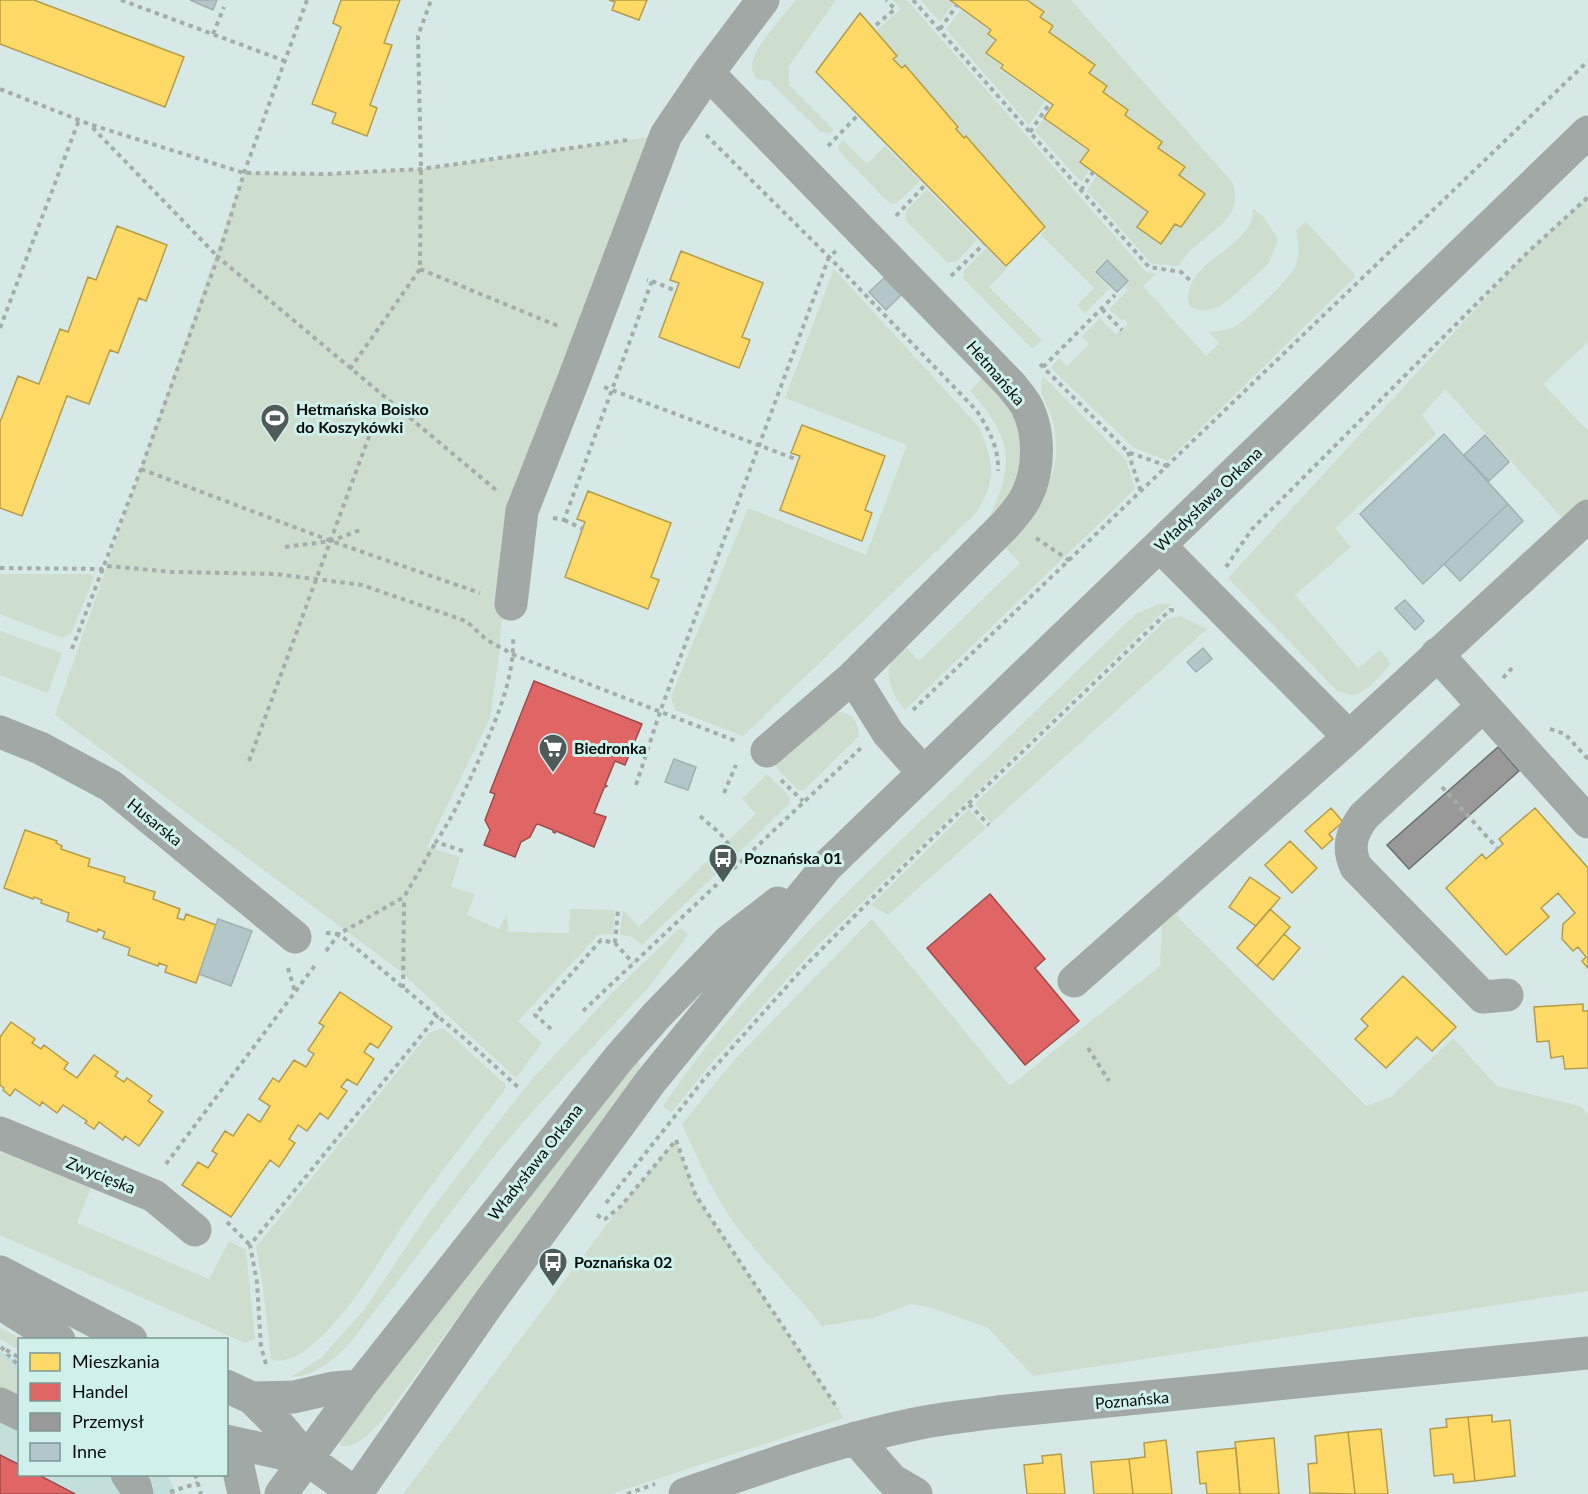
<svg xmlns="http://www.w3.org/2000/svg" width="1588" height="1494" font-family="Lato,sans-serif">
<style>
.built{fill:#c2dfdc}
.green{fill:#cdddce}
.homes{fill:#ffd966;stroke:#b49c4b;stroke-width:1.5}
.shops{fill:#e06666;stroke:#9e4c4b;stroke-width:1.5}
.industry{fill:#999;stroke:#6c6f6f;stroke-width:1.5}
.building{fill:#b4c7c8;stroke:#a3b0b1;stroke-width:1.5}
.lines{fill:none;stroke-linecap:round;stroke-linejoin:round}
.path{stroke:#a4adaa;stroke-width:4;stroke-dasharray:4.5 4.5;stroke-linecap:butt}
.minor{stroke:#a2a8a5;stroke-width:33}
.labels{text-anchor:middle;stroke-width:6;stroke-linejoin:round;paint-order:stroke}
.street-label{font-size:16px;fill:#040e0d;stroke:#d0f0ec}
.poi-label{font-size:16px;font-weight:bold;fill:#040e0d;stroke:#d0f0ec;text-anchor:start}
</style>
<rect width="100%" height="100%" fill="#d7e9e6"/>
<!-- built -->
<path class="built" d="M 0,1351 L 19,1363 L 20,1474 L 168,1475 L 176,1494 L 0,1494 Z"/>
<!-- green -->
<path class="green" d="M 796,0 L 836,0 L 789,66 L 789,85 L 834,130 L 830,133 L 821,132 L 769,81 L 756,79 C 753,73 750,68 753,60 C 759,41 783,17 796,0 Z
M 893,0 L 907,0 L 1146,272 L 1157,273 L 1143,286 L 1206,356 L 1219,343 L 1209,332 C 1217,331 1228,331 1236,326 C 1249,318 1288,281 1295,267 C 1300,255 1299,243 1296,230 L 1306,222 L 1356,276 L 1167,461 L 1133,447 L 1051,368 L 1059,358 L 1067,366 L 1089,344 L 1082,336 L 1100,318 L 1116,335 L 1128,324 L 1124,319 L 1122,321 L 1109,309 L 1128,290 L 1124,287 L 1129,281 L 1106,258 L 1094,272 L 1110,288 L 1085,313 L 1077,305 L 1094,288 L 1041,235 L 1046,229 L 1045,227 L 966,136 L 964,138 L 956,129 L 958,127 L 905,65 L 902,68 L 893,59 L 897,56 L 876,31 L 901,9 Z
M 921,0 L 947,0 L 953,4 L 940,22 Z
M 1027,0 L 1071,0 L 1232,182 C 1249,224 1194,235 1179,266 L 1152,264 L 1087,191 L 1097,175 L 1147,212 L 1137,227 L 1161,244 L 1175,224 L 1181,227 L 1205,194 L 1179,175 L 1185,167 L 1158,148 L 1125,115 L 1128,110 L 1103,92 L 1107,86 L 1089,73 L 1095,65 L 1049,32 L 1053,26 L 1040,17 L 1044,12 Z
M 961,10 L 989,30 L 987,35 L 994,40 L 985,54 L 1001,65 L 999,69 L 1045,101 L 1029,125 L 946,29 Z
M 1043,119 L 1087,150 L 1079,162 L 1089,170 L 1081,182 L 1035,131 Z
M 649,137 L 506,552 L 499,655 L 490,718 L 427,847 L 460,857 L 451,887 L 475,894 L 467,915 L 499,929 L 507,914 L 508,932 L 569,933 L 570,909 L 615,910 L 613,934 L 598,935 L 518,1021 L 542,1043 L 516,1078 L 400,971 L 55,715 L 244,173 L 326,174 L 421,169 Z
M 843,140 L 867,164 L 885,146 L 920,181 L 897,203 L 893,204 L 888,202 L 839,151 L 838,146 Z
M 927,189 L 977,240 L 956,262 L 947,262 L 905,220 L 906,211 Z
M 1588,197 L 1588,342 L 1543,384 L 1588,431 L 1588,500 L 1565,521 L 1445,389 L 1422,415 L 1436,434 L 1335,528 L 1351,547 L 1295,595 L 1358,668 L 1380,650 L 1391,664 C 1383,672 1366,693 1354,695 C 1348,695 1341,692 1336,690 L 1228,578 L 1528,252 Z
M 1253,209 L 1263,216 L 1278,240 L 1269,263 L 1231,298 L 1220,306 L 1208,310 L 1202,311 L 1190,307 C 1176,262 1255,249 1253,209 Z
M 986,248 L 1007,269 L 989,287 L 1042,340 L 1032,349 L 963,278 L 964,271 Z
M 834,269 L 979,427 C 994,464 998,476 976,513 L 743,736 L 675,710 L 671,697 L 748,508 L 866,555 L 907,445 L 785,398 Z
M 984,376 C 997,389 1011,404 1017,421 C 1025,443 1022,478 1008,498 C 1002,506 994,514 987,522 C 1015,465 1014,439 970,391 Z
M 1043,376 L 1126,460 L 1135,489 L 905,710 C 894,698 883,676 892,660 C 894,654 899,649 903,644 L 919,661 L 1020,563 L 1004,546 C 1038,502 1067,479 1052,419 C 1047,401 1037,395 1043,376 Z
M 0,574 L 90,574 L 94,577 L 71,634 L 62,638 L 0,614 Z
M 1159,604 L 1171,604 L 815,948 L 708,1067 L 671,1113 L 663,1106 C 736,998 831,907 925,817 C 991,755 1056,691 1121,628 L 1136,614 Z
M 1180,616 L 1207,629 L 991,823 L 975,804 L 1167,619 Z
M 0,631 L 62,653 L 48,693 L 0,675 Z
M 840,712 C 854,714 858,723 859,736 L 804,790 L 798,790 L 775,766 L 824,716 Z
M 767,774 L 789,796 L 790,803 L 642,945 L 633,937 L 622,935 L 620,932 L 623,910 L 639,927 L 756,814 L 742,799 Z
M 969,809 L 986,828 L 888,915 L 871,905 Z
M 1177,896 L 1194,897 L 1176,915 L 1366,1106 L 1391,1097 L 1453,1038 L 1497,1086 L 1580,1106 L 1588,1114 L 1588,1291 L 1033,1376 L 988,1328 L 933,1308 L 911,1304 L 872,1318 L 822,1326 C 798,1295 769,1267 744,1236 C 717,1203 700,1163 682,1124 L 736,1058 L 872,919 L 1010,1086 L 1160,966 L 1163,911 Z
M 679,929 L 683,929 L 688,935 L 649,987 L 540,1103 L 491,1160 L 350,1343 C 334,1360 315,1376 291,1377 L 321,1358 L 364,1310 L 429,1213 L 506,1112 L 534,1077 L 613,992 Z
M 443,1028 L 506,1085 L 505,1089 C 472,1133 437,1176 406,1221 C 377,1263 351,1312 312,1345 C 301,1354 284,1365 271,1359 L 263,1287 L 256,1247 L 429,1033 Z
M 636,1061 L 640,1063 L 639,1069 L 388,1413 C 378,1425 357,1451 340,1445 L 341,1438 L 582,1127 Z
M 676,1140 L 696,1196 L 844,1418 L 611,1494 L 403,1494 L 621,1206 Z
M 2,1150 L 92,1185 L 77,1223 L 209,1279 L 229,1241 L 246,1250 L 255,1339 L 245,1343 L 0,1235 L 0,1156 Z
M 0,1328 L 22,1339 L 20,1340 L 19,1350 L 0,1339 Z
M 0,1353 L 19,1374 L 19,1405 L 0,1395 Z"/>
<!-- homes -->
<path class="homes" d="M 0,0 L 34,0 L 184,57 L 165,107 L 0,44 Z
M 341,0 L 400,0 L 384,43 L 392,45 L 370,105 L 377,108 L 367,136 L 332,123 L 336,113 L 312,104 L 341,27 L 333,23 Z
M 609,0 L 647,0 L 639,20 L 612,10 L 615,2 Z
M 950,0 L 1027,0 L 1044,12 L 1040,17 L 1053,26 L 1049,32 L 1095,65 L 1089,73 L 1107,86 L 1103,92 L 1128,110 L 1125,115 L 1162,142 L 1158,148 L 1185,167 L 1179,175 L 1205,194 L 1181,227 L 1175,224 L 1161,244 L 1137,227 L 1148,212 L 1080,162 L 1089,150 L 1044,118 L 1053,105 L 1001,68 L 1003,65 L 986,53 L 996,40 L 988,34 L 991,30 Z
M 860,13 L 897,56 L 893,59 L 902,68 L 905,65 L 958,127 L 956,129 L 964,138 L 966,136 L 1045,227 L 1006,266 L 816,72 Z
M 117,226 L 167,245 L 146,301 L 139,298 L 118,353 L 110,350 L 89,404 L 67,396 L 22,516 L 0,508 L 0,422 L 18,376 L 39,384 L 60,329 L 68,332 L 88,277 L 96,280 Z
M 681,251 L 763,283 L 742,337 L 750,340 L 739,368 L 659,337 L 679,283 L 670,280 Z
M 802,425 L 885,456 L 865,510 L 872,513 L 862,541 L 780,510 L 800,456 L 791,453 Z
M 588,491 L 671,523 L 651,577 L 659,580 L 648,609 L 565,577 L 585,522 L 577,519 Z
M 1331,808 L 1343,822 L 1329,834 L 1333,839 L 1322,849 L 1305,831 Z
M 1535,808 L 1588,868 L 1588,968 L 1582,961 L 1586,957 L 1578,947 L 1573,951 L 1562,939 L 1563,924 L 1575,913 L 1558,893 L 1541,908 L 1549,917 L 1506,955 L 1446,888 L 1482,854 L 1486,859 L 1503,844 L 1499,839 Z
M 25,830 L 57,841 L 56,843 L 62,846 L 61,849 L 90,859 L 88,866 L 125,877 L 124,882 L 155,892 L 153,899 L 180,909 L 177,918 L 184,920 L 186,914 L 216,925 L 196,983 L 165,972 L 167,966 L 159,963 L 158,966 L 128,955 L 130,948 L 103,938 L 105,932 L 98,929 L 97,932 L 67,921 L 69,913 L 41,903 L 42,900 L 34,897 L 33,899 L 4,888 Z
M 1290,841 L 1317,868 L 1292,893 L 1265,865 Z
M 1250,877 L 1280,898 L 1256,926 L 1229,907 Z
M 1270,909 L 1290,927 L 1257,966 L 1237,948 Z
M 1284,934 L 1300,948 L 1273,980 L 1257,966 Z
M 1403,976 L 1456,1027 L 1432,1051 L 1417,1037 L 1386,1068 L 1355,1039 L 1368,1026 L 1361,1019 Z
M 340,992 L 392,1027 L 378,1048 L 370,1043 L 364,1052 L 374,1059 L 357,1085 L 347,1079 L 341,1087 L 347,1091 L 328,1119 L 320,1113 L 307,1131 L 298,1125 L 289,1139 L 295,1143 L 279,1167 L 270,1160 L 231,1217 L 182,1185 L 198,1162 L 208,1168 L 217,1154 L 212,1151 L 225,1131 L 233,1136 L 248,1114 L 260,1122 L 270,1106 L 259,1099 L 273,1078 L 279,1082 L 294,1060 L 306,1067 L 314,1054 L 308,1050 L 324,1026 L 319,1023 Z
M 1583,1004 L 1583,1011 L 1588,1011 L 1588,1068 L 1565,1069 L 1563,1056 L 1551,1058 L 1549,1041 L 1537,1042 L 1534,1007 Z
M 11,1022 L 35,1039 L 32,1043 L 41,1049 L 44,1045 L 68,1063 L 64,1069 L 77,1078 L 94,1055 L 118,1072 L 115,1076 L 124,1082 L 127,1078 L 152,1096 L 148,1101 L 163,1112 L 139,1146 L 125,1136 L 123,1140 L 99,1122 L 94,1129 L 85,1123 L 87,1121 L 63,1105 L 57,1113 L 42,1102 L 40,1106 L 15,1089 L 10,1096 L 3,1090 L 4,1088 L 0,1085 L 0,1037 Z
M 1492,1415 L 1492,1422 L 1510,1420 L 1515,1476 L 1475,1481 L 1468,1417 Z
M 1468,1417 L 1475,1481 L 1454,1483 L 1453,1474 L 1434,1476 L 1430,1429 L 1447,1427 L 1446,1419 Z
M 1381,1429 L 1388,1494 L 1355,1494 L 1348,1432 Z
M 1348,1432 L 1355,1494 L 1310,1493 L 1308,1464 L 1317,1463 L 1315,1436 Z
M 1274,1438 L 1279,1494 L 1240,1494 L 1235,1442 Z
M 1166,1440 L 1172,1494 L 1133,1494 L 1129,1459 L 1145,1457 L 1144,1443 Z
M 1236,1448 L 1240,1494 L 1207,1494 L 1206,1483 L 1200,1484 L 1197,1452 Z
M 1061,1454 L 1065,1494 L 1027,1494 L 1024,1465 L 1043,1463 L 1042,1456 Z
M 1129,1459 L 1133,1494 L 1094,1494 L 1091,1462 Z"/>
<!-- shops -->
<path class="shops" d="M 534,681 L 642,724 L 625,765 L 615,761 L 605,785 L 607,786 L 604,788 L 594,813 L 606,817 L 594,847 L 556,831 L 555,833 L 553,832 L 553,830 L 538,824 L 536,825 L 530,837 L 521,842 L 515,857 L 484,845 L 490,830 L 485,820 L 495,794 L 490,792 Z
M 990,894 L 1045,959 L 1035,968 L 1079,1021 L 1025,1065 L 927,948 Z
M 0,1455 L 20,1465 L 20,1474 L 37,1474 L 75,1494 L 0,1494 Z"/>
<!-- industry -->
<path class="industry" d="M 1498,747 L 1519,771 L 1409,869 L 1387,845 Z"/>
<!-- building -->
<path class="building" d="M 190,0 L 217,0 L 213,10 Z
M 1107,260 L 1128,281 L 1117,292 L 1096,272 Z
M 884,278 L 901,295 L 886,310 L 869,292 Z
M 1444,434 L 1508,504 L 1423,584 L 1360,514 Z
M 1485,435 L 1509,462 L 1489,481 L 1464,455 Z
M 1508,504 L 1523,521 L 1460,581 L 1444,564 Z
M 1405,600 L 1424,621 L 1415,630 L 1395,608 Z
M 1203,648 L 1212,659 L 1196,672 L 1187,662 Z
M 674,759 L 696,767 L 688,790 L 665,782 Z
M 218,919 L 252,931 L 231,986 L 199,974 Z"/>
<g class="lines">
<!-- path -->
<path class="path" d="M 121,0 L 285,61
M 307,0 L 244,173 L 218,257 L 496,490
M 913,0 L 1149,267 L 1181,272 L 1192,282
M 876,25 L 895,9 L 886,0
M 940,29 L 957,5
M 213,34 L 224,7
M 0,89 L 89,124 L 244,173 L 326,174 L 421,169 L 628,140
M 1030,132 L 1050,103
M 706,135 L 829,257 L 977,411 C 989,430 999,448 998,471
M 828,146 L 858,115
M 1081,190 L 1093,172
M 896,216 L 926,184
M 420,269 L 558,326
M 951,276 L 984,244
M 652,281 L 676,291
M 1102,309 L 1122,330
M 0,328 L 79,120
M 1040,364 L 1128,452 L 1167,466
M 1043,367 L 1115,295
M 350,369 L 420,269 L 421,169 L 418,36 L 431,0
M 604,387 L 798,460
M 1128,452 L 1141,492
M 141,469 L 331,541 L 480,593
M 553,518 L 564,520 L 652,281 L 647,280
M 564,520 L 583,529
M 1036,538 L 1070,561
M 285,547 L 331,541 L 360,530
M 1226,567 L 1252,529 L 1528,252 L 1588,197
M 0,568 L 102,569 L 107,566 L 174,572 L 276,574 L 362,585 L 466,621 L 487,640 L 514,655 L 736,741
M 72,649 L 141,469 L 218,257 L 90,125
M 1503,678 L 1512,668
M 913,710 L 1588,61
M 1550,729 L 1565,734 L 1588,759
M 249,761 L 384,396
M 781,780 L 803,801
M 636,785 L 660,712 L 829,257 L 837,250
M 1442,787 L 1498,849
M 724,793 L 736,765
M 969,804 L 989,825
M 700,816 C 714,829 731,839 733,858
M 463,851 L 436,842 C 455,813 467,786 481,755 C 497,717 515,677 513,635
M 326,933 L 339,934 L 404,897 L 436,842
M 615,943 L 618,910
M 326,951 L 339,934 L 465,1039 L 518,1087
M 288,968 L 295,992
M 403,988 L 404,898
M 583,1011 L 861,748
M 551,1029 L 535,1015 L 601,940 L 615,943 L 633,963
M 1088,1048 L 1109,1081
M 676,1140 L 696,1196 L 838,1409
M 166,1164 L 316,964
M 606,1203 L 705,1078 L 805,966 L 919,851 L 1170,610 L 1177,611
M 597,1215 L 604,1220 L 621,1206 L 676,1140
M 227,1222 L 250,1245
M 1,1347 L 20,1367
M 6,1350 L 20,1358
M 266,1364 L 261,1347 L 257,1282 L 250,1245 L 438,1015
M 195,1474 L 201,1494
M 170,1492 L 198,1483
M 627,1494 L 655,1484"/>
<!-- minor -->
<path class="minor" d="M 708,73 L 1012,386 C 1016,392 1022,398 1026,405 C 1040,431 1040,470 1026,497 C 1021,507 1013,516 1006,524 L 853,677 L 767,751
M 1160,546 L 1349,737 L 1588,516
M 511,604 L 522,511 L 575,376 L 666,135 L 708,73 L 763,0
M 1437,654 L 1588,822
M 853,677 L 888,733 L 923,772
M 1483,706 L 1364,816 C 1351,833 1347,848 1356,867 L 1483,997 L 1507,995
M 0,732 L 40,748 L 111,786 L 295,937
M 1074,981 L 1349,737
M 0,1133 L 154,1196 L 195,1230
M 0,1272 L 131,1340
M 0,1303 L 59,1340
M 226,1386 L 252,1398 L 276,1422 L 307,1459 L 356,1494
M 252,1398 L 294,1397 L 333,1388 L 360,1386
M 0,1404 L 20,1414
M 855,1438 L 892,1480 L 916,1494
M 226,1441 L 307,1459
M 227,1441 L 237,1462 L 244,1494
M 127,1474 L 135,1486 L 137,1494
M 281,1494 L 360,1386 L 619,1058 L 657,1015 L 729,941 L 778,903
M 356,1494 L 488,1304 L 651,1081 L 827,866 L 1588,132
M 685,1494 C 761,1468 837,1440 915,1424 C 942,1418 970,1416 997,1412 L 1588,1353"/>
</g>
<!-- icons -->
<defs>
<g id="stadium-pin" transform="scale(1.5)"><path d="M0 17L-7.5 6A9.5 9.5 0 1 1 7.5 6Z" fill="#4e5b59" stroke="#d0f0ec"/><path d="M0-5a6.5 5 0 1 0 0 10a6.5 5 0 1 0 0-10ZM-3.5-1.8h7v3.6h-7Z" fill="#fff"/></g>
<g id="supermarket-pin" transform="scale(1.5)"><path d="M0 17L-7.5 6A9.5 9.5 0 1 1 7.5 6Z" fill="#4e5b59" stroke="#d0f0ec"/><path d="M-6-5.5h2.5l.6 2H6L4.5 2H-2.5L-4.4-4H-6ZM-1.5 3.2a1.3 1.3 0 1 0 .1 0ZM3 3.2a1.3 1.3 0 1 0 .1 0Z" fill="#fff"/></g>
<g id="bus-pin" transform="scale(1.5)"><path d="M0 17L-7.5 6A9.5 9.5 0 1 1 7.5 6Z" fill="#4e5b59" stroke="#d0f0ec"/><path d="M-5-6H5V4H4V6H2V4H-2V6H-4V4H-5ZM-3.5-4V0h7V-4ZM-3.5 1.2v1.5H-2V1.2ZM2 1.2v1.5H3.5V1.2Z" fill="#fff"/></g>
</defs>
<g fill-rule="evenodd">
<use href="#stadium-pin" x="275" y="418"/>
<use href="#supermarket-pin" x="553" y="748"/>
<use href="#bus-pin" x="723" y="858"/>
<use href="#bus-pin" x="553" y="1262"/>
</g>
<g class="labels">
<!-- street labels -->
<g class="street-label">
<text transform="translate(996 373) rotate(49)" y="6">Hetmańska</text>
<text transform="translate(1208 499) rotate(-44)" y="6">Władysława Orkana</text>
<text transform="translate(155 822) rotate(39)" y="6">Husarska</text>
<text transform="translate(535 1162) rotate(-52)" y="6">Władysława Orkana</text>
<text transform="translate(101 1175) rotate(22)" y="6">Zwycięska</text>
<text transform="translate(1132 1400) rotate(-5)" y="6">Poznańska</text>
</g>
<!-- poi labels -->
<g class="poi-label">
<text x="296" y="415">Hetmańska Boisko<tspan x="296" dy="18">do Koszykówki</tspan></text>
<text x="574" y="754">Biedronka</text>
<text x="744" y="864">Poznańska 01</text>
<text x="574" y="1268">Poznańska 02</text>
</g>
</g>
<!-- legend -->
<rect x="18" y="1338" width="210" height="138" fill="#d0f0ec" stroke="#7e9693" stroke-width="1.5"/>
<rect x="30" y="1353" width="30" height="18" fill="#ffd966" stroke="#7e9693" stroke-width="1.5"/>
<text x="72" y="1368" font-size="18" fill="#040e0d">Mieszkania</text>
<rect x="30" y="1383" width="30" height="18" fill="#e06666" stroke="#7e9693" stroke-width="1.5"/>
<text x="72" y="1398" font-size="18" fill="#040e0d">Handel</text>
<rect x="30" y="1413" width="30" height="18" fill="#999999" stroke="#7e9693" stroke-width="1.5"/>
<text x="72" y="1428" font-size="18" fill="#040e0d">Przemysł</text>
<rect x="30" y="1443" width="30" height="18" fill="#b4c7c8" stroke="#7e9693" stroke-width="1.5"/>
<text x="72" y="1458" font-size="18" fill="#040e0d">Inne</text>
</svg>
